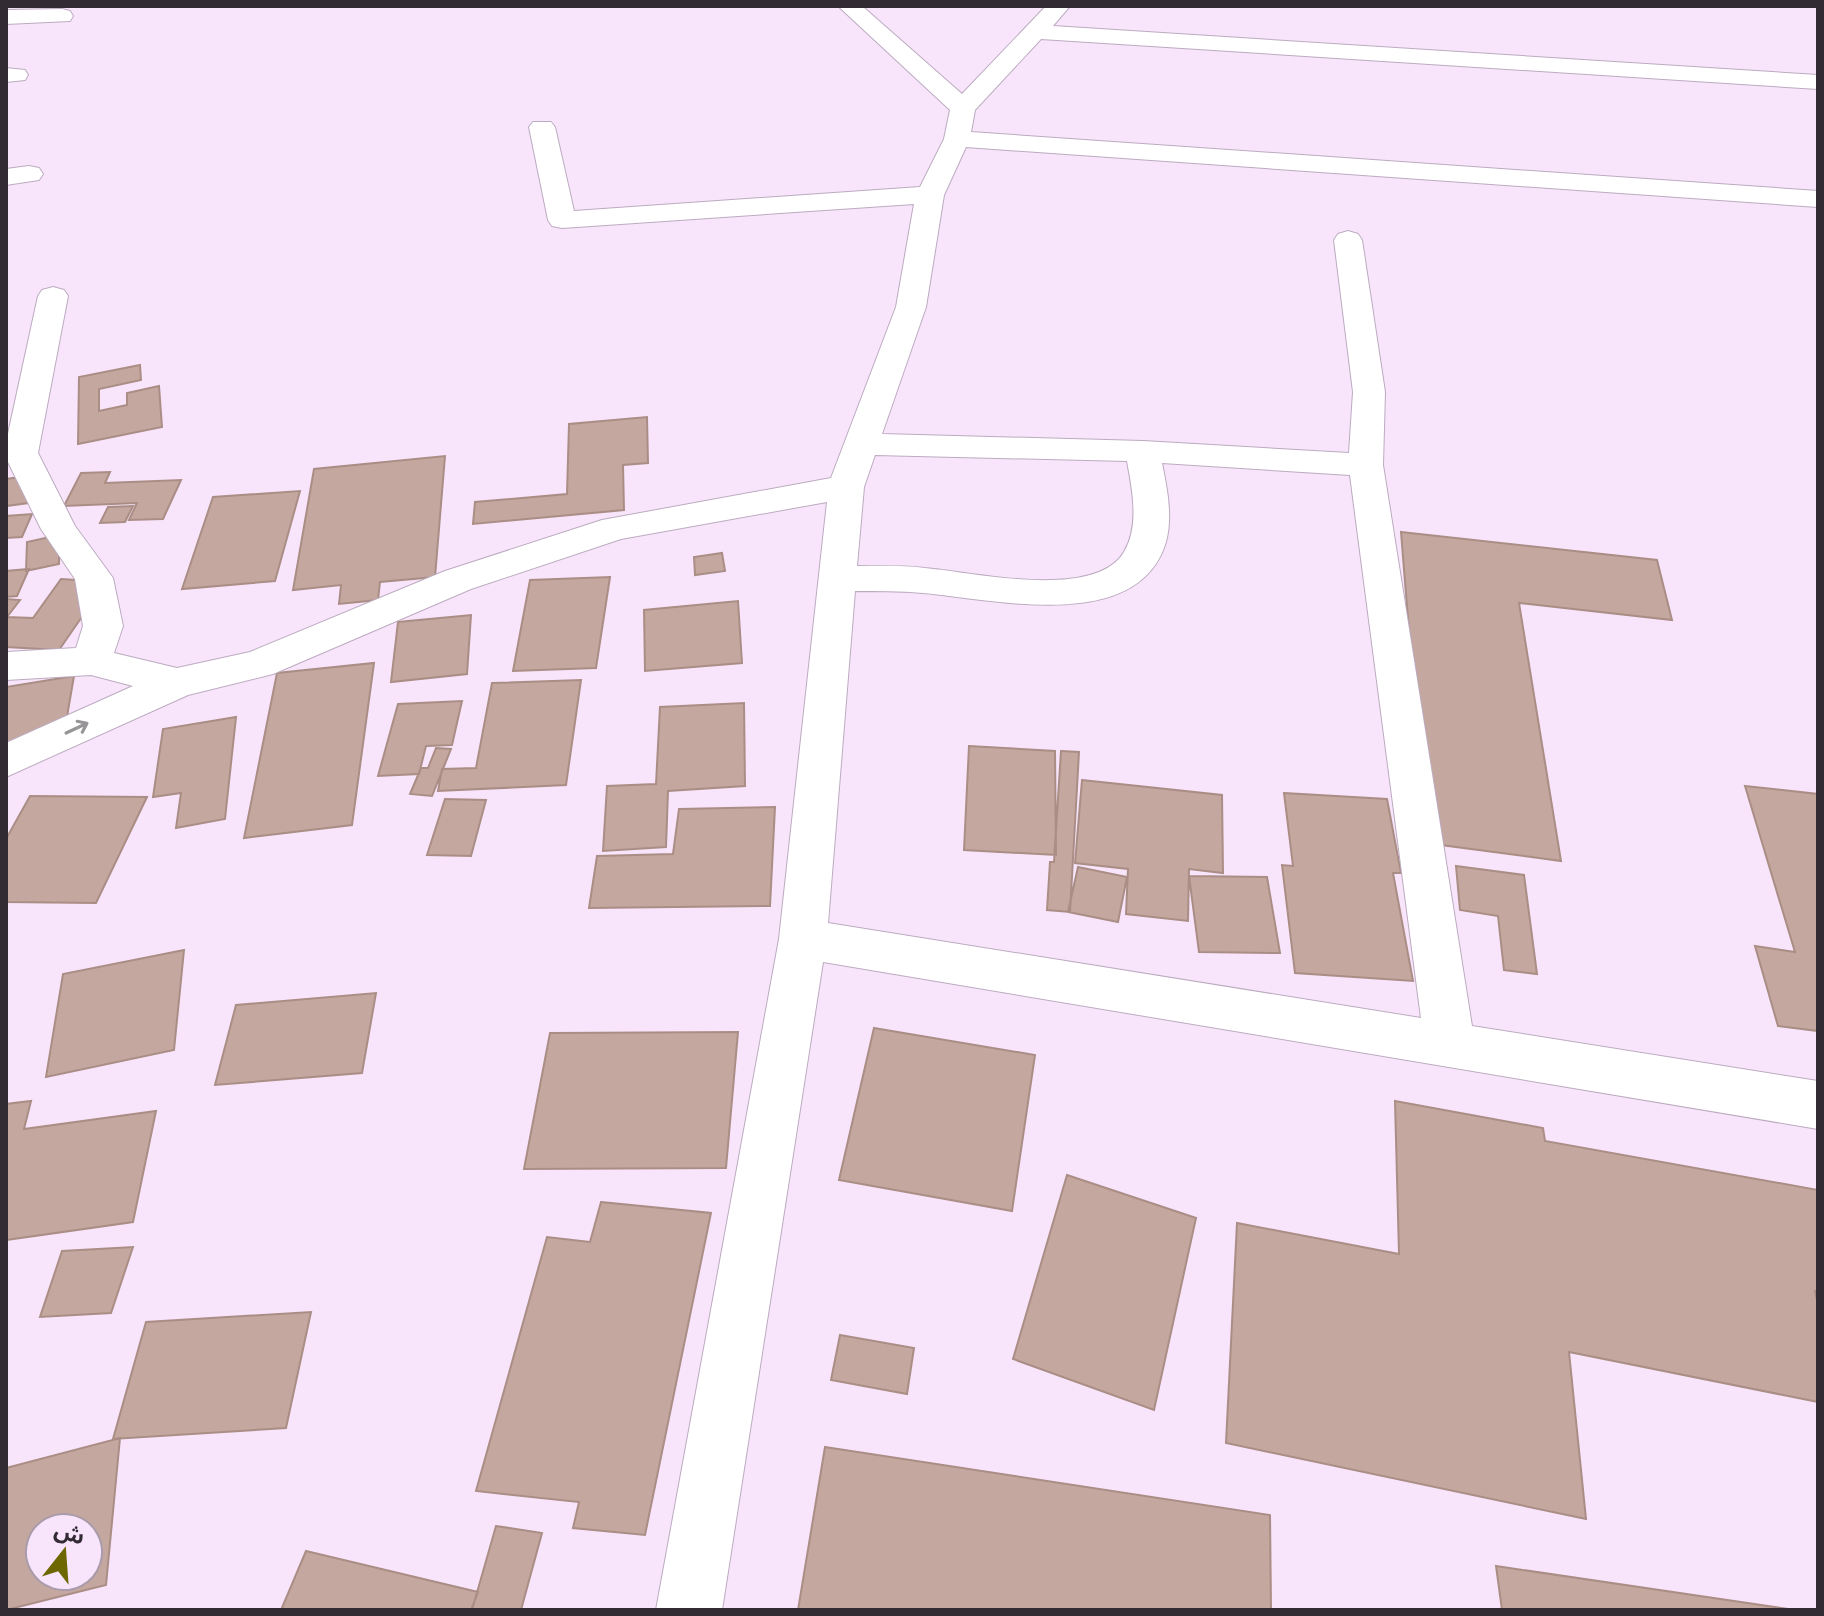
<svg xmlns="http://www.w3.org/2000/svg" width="1824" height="1616" font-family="Jost,'Noto Sans Arabic',sans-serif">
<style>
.building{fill:#c4a79f;stroke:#aa8e85;stroke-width:2;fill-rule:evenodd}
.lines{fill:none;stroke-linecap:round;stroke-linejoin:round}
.minor-casing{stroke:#bcabc0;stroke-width:2}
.minor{fill:#fff;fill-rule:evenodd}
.oneway{stroke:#989599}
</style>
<rect width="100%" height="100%" fill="#f8e5fc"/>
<!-- building -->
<path class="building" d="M 140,365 L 141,380 L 99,389 L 99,411 L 127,405 L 127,393 L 159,386 L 162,427 L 78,444 L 79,377 Z
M 647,417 L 648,463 L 623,465 L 624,510 L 473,524 L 475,502 L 567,494 L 569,424 Z
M 445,456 L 435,577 L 380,582 L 378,600 L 339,604 L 341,585 L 293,590 L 314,469 Z
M 110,472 L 105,483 L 181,480 L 163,519 L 129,520 L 137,503 L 64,506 L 81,473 Z
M 45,474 L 36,502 L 6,506 L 6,479 Z
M 300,491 L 275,581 L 182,589 L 213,497 Z
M 133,506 L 125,522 L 100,523 L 108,507 Z
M 32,514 L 22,537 L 6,538 L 6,516 Z
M 1401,532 L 1657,560 L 1672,620 L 1519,603 L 1561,861 L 1426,843 Z
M 59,535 L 59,564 L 26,571 L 27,542 Z
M 722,553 L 725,571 L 695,575 L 694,557 Z
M 29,569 L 17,596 L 6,597 L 6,571 Z
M 610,577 L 596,668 L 513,671 L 530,580 Z
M 61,579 L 106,582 L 59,650 L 6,647 L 6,599 L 20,600 L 7,617 L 33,618 Z
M 738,601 L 742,663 L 645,671 L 644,610 Z
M 471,615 L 467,674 L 391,682 L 398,622 Z
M 374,663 L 352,825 L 244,838 L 277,673 Z
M 74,676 L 64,734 L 6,744 L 6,687 Z
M 581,680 L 566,785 L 438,791 L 442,769 L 476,768 L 492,683 Z
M 462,701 L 452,745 L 426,746 L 419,774 L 378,776 L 398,704 Z
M 744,703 L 745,786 L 668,791 L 666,847 L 603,851 L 607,786 L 656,784 L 660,707 Z
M 236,717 L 225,819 L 176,828 L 181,793 L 153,797 L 163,729 Z
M 969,746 L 1055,751 L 1056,855 L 964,850 Z
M 436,748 L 451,749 L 432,796 L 410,794 L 421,768 L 428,768 Z
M 1061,751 L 1079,752 L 1070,912 L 1047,910 L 1050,862 L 1054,862 Z
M 1082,780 L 1222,795 L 1223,873 L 1189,869 L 1188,921 L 1126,914 L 1128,869 L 1075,863 Z
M 1745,786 L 1818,794 L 1818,1031 L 1778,1026 L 1755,946 L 1795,952 Z
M 1284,793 L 1387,799 L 1401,873 L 1393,873 L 1413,981 L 1295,973 L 1282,865 L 1293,866 Z
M 30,796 L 147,797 L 96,903 L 6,902 L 6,839 Z
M 445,799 L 486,800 L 471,856 L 427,855 Z
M 775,807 L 770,906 L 589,908 L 597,856 L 673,854 L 679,809 Z
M 1456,866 L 1524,875 L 1537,974 L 1504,970 L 1498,916 L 1460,910 Z
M 1078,867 L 1127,877 L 1118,922 L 1068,912 Z
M 1189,876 L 1267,877 L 1280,953 L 1199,952 Z
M 184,950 L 174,1050 L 46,1077 L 63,974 Z
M 376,993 L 362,1073 L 215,1085 L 236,1005 Z
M 874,1028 L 1035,1055 L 1012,1211 L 839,1180 Z
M 738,1032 L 726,1168 L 524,1169 L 550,1033 Z
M 31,1101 L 24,1129 L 156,1111 L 133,1222 L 6,1240 L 6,1104 Z
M 1395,1101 L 1543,1128 L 1545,1141 L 1818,1190 L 1818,1291 L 1815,1291 L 1818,1305 L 1818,1402 L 1569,1352 L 1586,1519 L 1226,1443 L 1237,1223 L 1399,1254 Z
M 1067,1175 L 1196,1218 L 1154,1410 L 1013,1359 Z
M 601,1202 L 711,1213 L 645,1535 L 573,1528 L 579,1502 L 476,1491 L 547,1237 L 590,1242 Z
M 133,1247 L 111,1313 L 40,1317 L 62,1251 Z
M 311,1312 L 286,1428 L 113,1439 L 146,1322 Z
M 840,1335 L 914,1348 L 907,1394 L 831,1380 Z
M 120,1438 L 106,1585 L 6,1610 L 6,1468 ZM 40,1528 L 88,1528 L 88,1576 L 40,1576 Z
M 825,1447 L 1270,1515 L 1271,1610 L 798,1610 Z
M 496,1526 L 542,1533 L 521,1610 L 472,1610 Z
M 306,1551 L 478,1592 L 471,1610 L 281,1610 Z
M 1496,1566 L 1795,1610 L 1502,1610 Z"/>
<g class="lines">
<!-- minor casing -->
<g class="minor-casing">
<path id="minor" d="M 838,6 L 862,6 L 962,94 L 1046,6 L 1070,6 L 1053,26 L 1818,75 L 1818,89 L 1041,39 L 975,110 L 971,132 L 1818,191 L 1818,207 L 966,147 L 944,195 L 926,307 L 882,434 L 1143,441 L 1349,453 L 1353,392 L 1334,240 L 1338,234 L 1348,231 L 1358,234 L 1362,240 L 1385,392 L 1383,465 L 1472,1026 L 1818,1081 L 1818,1129 L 823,962 L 722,1610 L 656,1610 L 779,939 L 827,502 L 621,539 L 471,589 L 273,674 L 188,695 L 6,777 L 6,743 L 133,686 L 91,675 L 6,680 L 6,652 L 76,648 L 83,626 L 75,579 L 41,529 L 6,458 L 6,443 L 38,296 L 42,290 L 53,287 L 64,290 L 68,296 L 38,453 L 75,526 L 113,578 L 123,626 L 114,653 L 177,668 L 250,652 L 445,571 L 602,520 L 831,478 L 896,307 L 914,204 L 562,228 L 552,226 L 548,220 L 529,127 L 533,122 L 551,122 L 555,127 L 574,211 L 920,187 L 944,139 L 950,110 ZM 875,455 L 1127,461 C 1132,489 1140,525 1124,552 C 1095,601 972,572 925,568 C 902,565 880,566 857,566 L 864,487 ZM 1162,463 L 1350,475 L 1421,1018 L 828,923 L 855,591 C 878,591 900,591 923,593 C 993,599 1138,635 1166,542 C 1173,516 1167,488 1162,463 Z
M 62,9 L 70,11 L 73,16 L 70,21 L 6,24 L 6,10 Z
M 6,68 L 25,70 L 28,75 L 25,80 L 6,82 Z
M 29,166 L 39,168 L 43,174 L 39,180 L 6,185 L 6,169 Z"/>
</g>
<!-- minor -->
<use href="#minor" class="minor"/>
</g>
<!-- one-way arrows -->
<defs><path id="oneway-shaft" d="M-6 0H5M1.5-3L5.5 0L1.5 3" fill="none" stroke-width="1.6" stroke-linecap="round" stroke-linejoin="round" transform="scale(2)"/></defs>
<use class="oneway" href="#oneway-shaft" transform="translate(77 728) rotate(-25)"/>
<!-- border -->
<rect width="1824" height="1616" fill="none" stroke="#322b33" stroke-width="16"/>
<!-- north arrow -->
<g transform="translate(64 1552) rotate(17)"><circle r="38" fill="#f8e5fc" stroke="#a99bac" stroke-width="2"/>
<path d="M0-6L14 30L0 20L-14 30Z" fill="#6e6700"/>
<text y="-12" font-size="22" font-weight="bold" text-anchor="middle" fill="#322b33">ش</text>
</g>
</svg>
